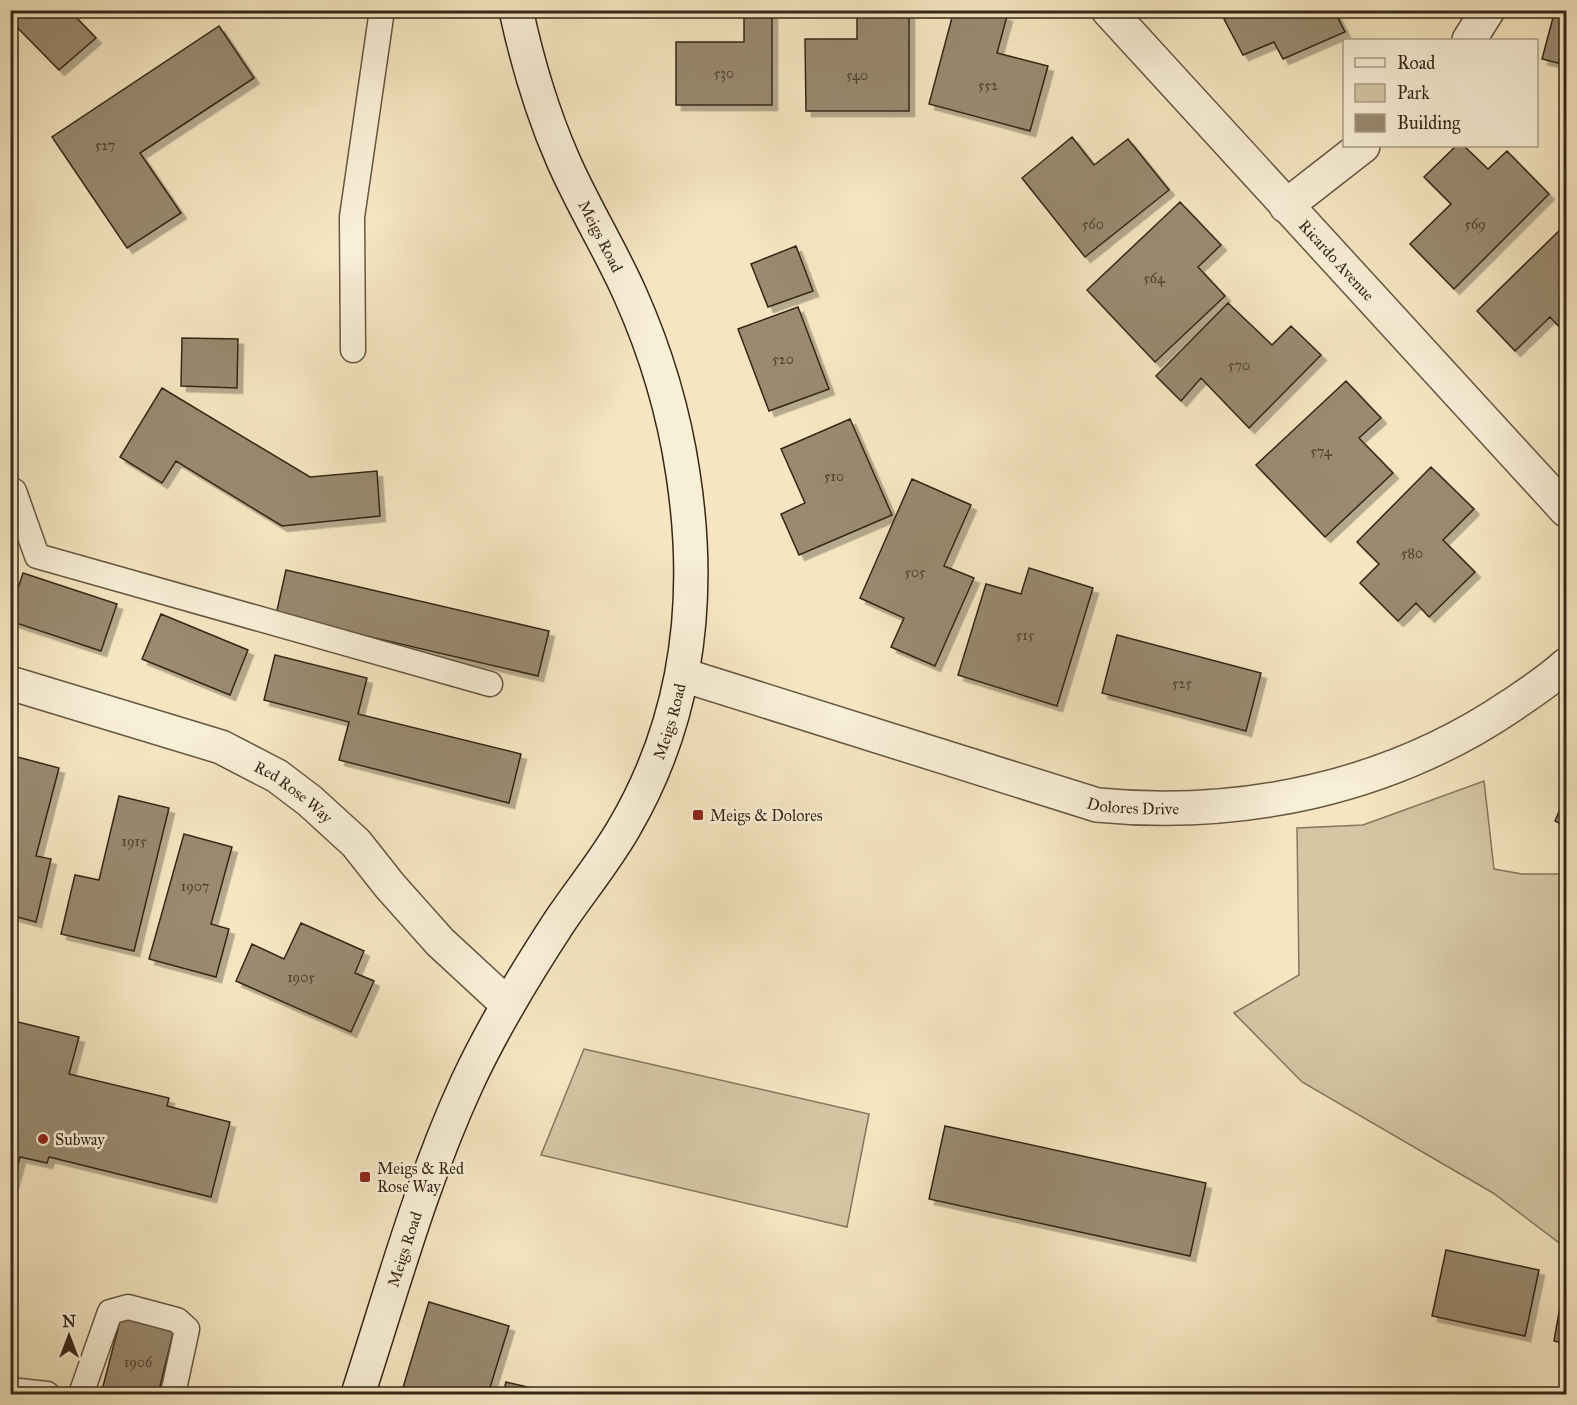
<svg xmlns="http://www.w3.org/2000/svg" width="1577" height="1405" font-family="'IM FELL Great Primer',serif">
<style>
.green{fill:#d5c6a4;stroke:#86765e;stroke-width:1.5}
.building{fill:#998a70;stroke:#362718;stroke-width:1.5;filter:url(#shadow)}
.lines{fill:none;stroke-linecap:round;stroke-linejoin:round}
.service-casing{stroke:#665742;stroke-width:27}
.minor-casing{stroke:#665742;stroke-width:36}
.secondary-casing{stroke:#362718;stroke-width:36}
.service{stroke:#f8efd7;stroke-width:24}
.minor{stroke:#f8efd7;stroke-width:33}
.secondary{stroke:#f8efd7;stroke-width:33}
.poi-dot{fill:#8f2418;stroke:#f8efd7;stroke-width:2}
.labels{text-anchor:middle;stroke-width:5;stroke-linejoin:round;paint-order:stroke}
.number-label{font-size:14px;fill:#4f402e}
.street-label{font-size:16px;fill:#362718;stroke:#f8efd7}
.poi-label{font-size:16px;fill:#362718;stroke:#f8efd7;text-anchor:start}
</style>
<defs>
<filter id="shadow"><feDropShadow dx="5.5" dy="5.5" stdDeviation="0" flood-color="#0004"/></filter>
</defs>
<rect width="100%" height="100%" fill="#f5e6c1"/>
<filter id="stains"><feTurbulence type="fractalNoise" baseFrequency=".00333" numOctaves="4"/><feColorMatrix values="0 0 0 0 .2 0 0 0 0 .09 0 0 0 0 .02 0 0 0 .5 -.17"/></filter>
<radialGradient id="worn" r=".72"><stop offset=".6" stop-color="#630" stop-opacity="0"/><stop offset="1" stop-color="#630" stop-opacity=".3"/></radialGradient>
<!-- green -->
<path class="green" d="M 1484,781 L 1494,869 L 1522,874 L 1566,874 L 1566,1248 L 1493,1193 L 1302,1082 L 1234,1013 L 1299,975 L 1297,828 L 1363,825 Z
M 584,1049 L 869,1114 L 847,1227 L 541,1155 Z"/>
<!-- building -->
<path class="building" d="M 10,10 L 69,10 L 96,38 L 59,70 L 10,20 Z
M 744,10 L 772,10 L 772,105 L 676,105 L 676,42 L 744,42 Z
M 857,10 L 909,10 L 909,111 L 806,111 L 805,39 L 857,39 Z
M 954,10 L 985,10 L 1007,16 L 997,53 L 1048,66 L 1030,131 L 929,104 Z
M 1241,10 L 1334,10 L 1345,32 L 1283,59 L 1274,42 L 1243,55 L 1224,19 Z
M 1555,10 L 1566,10 L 1566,65 L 1542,59 Z
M 219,26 L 254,78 L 140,153 L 181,213 L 127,248 L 52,137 Z
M 1072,137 L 1094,165 L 1128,139 L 1169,190 L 1085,257 L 1022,178 Z
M 1456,146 L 1464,146 L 1488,169 L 1507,151 L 1549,194 L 1454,289 L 1410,244 L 1451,204 L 1424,177 Z
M 1180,202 L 1221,245 L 1198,267 L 1225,296 L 1155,362 L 1087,290 Z
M 1566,224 L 1566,334 L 1550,317 L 1515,351 L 1477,311 Z
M 796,246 L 813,291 L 768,307 L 751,264 Z
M 1228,303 L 1272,345 L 1291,326 L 1321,355 L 1249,428 L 1201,378 L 1181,401 L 1156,376 Z
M 798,307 L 829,389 L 769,411 L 738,329 Z
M 182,338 L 238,339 L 237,388 L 181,386 Z
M 1346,381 L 1381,418 L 1359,438 L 1393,473 L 1325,537 L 1256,465 Z
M 162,388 L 310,477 L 377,471 L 380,516 L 282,526 L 176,461 L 162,483 L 120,457 Z
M 850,419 L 892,515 L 799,555 L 781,514 L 805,503 L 781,449 Z
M 1431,467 L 1474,509 L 1443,540 L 1475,572 L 1429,617 L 1416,603 L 1398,621 L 1360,583 L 1379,564 L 1357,542 Z
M 912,479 L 971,505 L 944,566 L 974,578 L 935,666 L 891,647 L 904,618 L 860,598 Z
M 1029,568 L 1093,588 L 1057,706 L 958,675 L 986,584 L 1021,594 Z
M 286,570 L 549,631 L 538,676 L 276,615 Z
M 23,573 L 117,604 L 101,651 L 10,621 L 10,612 Z
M 161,614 L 248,650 L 230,695 L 142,659 Z
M 1117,635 L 1261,673 L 1246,731 L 1102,693 Z
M 275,655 L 367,678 L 358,714 L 521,754 L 509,803 L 339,760 L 349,722 L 264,700 Z
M 10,755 L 59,768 L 36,856 L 51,859 L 36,922 L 10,915 Z
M 1566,795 L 1566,827 L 1555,821 Z
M 119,796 L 169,808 L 134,951 L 61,934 L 75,875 L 99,880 Z
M 184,834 L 232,847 L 211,924 L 229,929 L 216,977 L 149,959 Z
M 301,923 L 364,951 L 355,973 L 374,981 L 351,1032 L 236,981 L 252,944 L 284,959 Z
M 10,1020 L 79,1037 L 69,1074 L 169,1098 L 167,1106 L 230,1122 L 211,1197 L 49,1157 L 47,1163 L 20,1157 L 13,1183 L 10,1182 Z
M 945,1126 L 1206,1183 L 1190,1256 L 929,1199 Z
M 1446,1250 L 1539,1270 L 1525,1336 L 1432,1316 Z
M 1561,1301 L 1566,1302 L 1566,1344 L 1554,1341 Z
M 429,1302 L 509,1326 L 488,1394 L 401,1394 Z
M 121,1317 L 174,1330 L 158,1394 L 101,1394 Z
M 506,1382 L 557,1394 L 503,1394 Z"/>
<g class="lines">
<!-- service casing -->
<g class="service-casing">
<path id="service" d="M 353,350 L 352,217 L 382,10
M 10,489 L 14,491 L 37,556 L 490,684
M 10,1390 L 47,1394
M 81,1394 L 110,1312 L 128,1307 L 177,1320 L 187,1329 L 173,1394"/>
</g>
<!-- minor casing -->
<g class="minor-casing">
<g id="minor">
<path id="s1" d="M 1108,10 L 1566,510"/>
<path d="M 1469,40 L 1488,10"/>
<path d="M 1286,206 L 1363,146"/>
<path id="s2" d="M 683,675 L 1097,805 C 1242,819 1390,788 1512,705 C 1531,692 1550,680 1566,665"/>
<path id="s3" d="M 10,683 L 221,747 L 277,776 L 310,801 L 356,843 L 390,886 L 440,942 L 508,1005"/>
</g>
</g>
<!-- secondary casing -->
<g class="secondary-casing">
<g id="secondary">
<path id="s4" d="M 358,1394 C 392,1290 421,1183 467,1083 C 493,1027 526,973 560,921 C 581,890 605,861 624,828 C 688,719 702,598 683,474 C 674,413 655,350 630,294 C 610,249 583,206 563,160 C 542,112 527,61 516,10"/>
</g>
</g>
<!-- service -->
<use href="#service" class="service"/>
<!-- minor -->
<use href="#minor" class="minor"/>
<!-- secondary -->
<use href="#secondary" class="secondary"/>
</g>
<!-- markers -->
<g class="poi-dot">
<rect x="692" y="809" width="12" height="12" rx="3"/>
<circle cx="43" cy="1139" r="6"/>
<rect x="359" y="1171" width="12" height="12" rx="3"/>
</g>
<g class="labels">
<!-- number labels -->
<g class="number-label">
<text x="724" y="78">530</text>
<text x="857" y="80">540</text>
<text x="988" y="90">552</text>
<text x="105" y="150">527</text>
<text x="1093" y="229">560</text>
<text x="1475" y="229">569</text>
<text x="1154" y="283">564</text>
<text x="783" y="364">520</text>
<text x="1239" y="370">570</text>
<text x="1321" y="456">574</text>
<text x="834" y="481">510</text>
<text x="1412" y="558">580</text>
<text x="915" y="577">505</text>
<text x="1025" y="640">515</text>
<text x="1182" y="688">525</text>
<text x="134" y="846">1915</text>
<text x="195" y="891">1907</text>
<text x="301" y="982">1905</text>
<text x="138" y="1367">1906</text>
</g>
<!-- street labels -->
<g class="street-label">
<text transform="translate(601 236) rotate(63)" y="6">Meigs Road</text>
<text dy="6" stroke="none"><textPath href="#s1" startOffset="339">Ricardo Avenue</textPath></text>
<text dy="6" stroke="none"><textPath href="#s4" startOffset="746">Meigs Road</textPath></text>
<text dy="6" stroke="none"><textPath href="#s3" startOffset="306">Red Rose Way</textPath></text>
<text dy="6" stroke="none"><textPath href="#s2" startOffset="470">Dolores Drive</textPath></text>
<text dy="6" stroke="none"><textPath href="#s4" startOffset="152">Meigs Road</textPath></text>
</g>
<!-- poi labels -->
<g class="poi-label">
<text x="710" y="821">Meigs &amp; Dolores</text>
<text x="55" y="1145">Subway</text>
<text x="377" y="1174">Meigs &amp; Red<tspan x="377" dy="18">Rose Way</tspan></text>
</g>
</g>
<!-- margin -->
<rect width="1577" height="1405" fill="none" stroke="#f5e6c1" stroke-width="36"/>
<rect x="12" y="12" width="1553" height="1381" fill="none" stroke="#362718" stroke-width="3"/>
<rect x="18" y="18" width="1541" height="1369" fill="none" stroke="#362718" stroke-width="1.5"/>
<!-- legend -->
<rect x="1343" y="39" width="195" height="108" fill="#f8efd7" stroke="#aa9f8b" stroke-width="1.5"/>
<rect x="1355" y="58" width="30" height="9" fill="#f8efd7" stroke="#aa9f8b" stroke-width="1.5"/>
<text x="1397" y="69" font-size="18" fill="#362718">Road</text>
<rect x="1355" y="84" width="30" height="18" fill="#d5c6a4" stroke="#aa9f8b" stroke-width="1.5"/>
<text x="1397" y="99" font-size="18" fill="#362718">Park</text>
<rect x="1355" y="114" width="30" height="18" fill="#998a70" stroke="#aa9f8b" stroke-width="1.5"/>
<text x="1397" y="129" font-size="18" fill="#362718">Building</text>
<!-- north arrow -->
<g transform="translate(69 1336)" stroke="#f8efd7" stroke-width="4.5" paint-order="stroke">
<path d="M0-4.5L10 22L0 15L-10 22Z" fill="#362718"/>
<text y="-9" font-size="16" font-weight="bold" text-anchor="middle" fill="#362718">N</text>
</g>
<rect width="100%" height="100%" filter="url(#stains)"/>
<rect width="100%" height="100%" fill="url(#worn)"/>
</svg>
